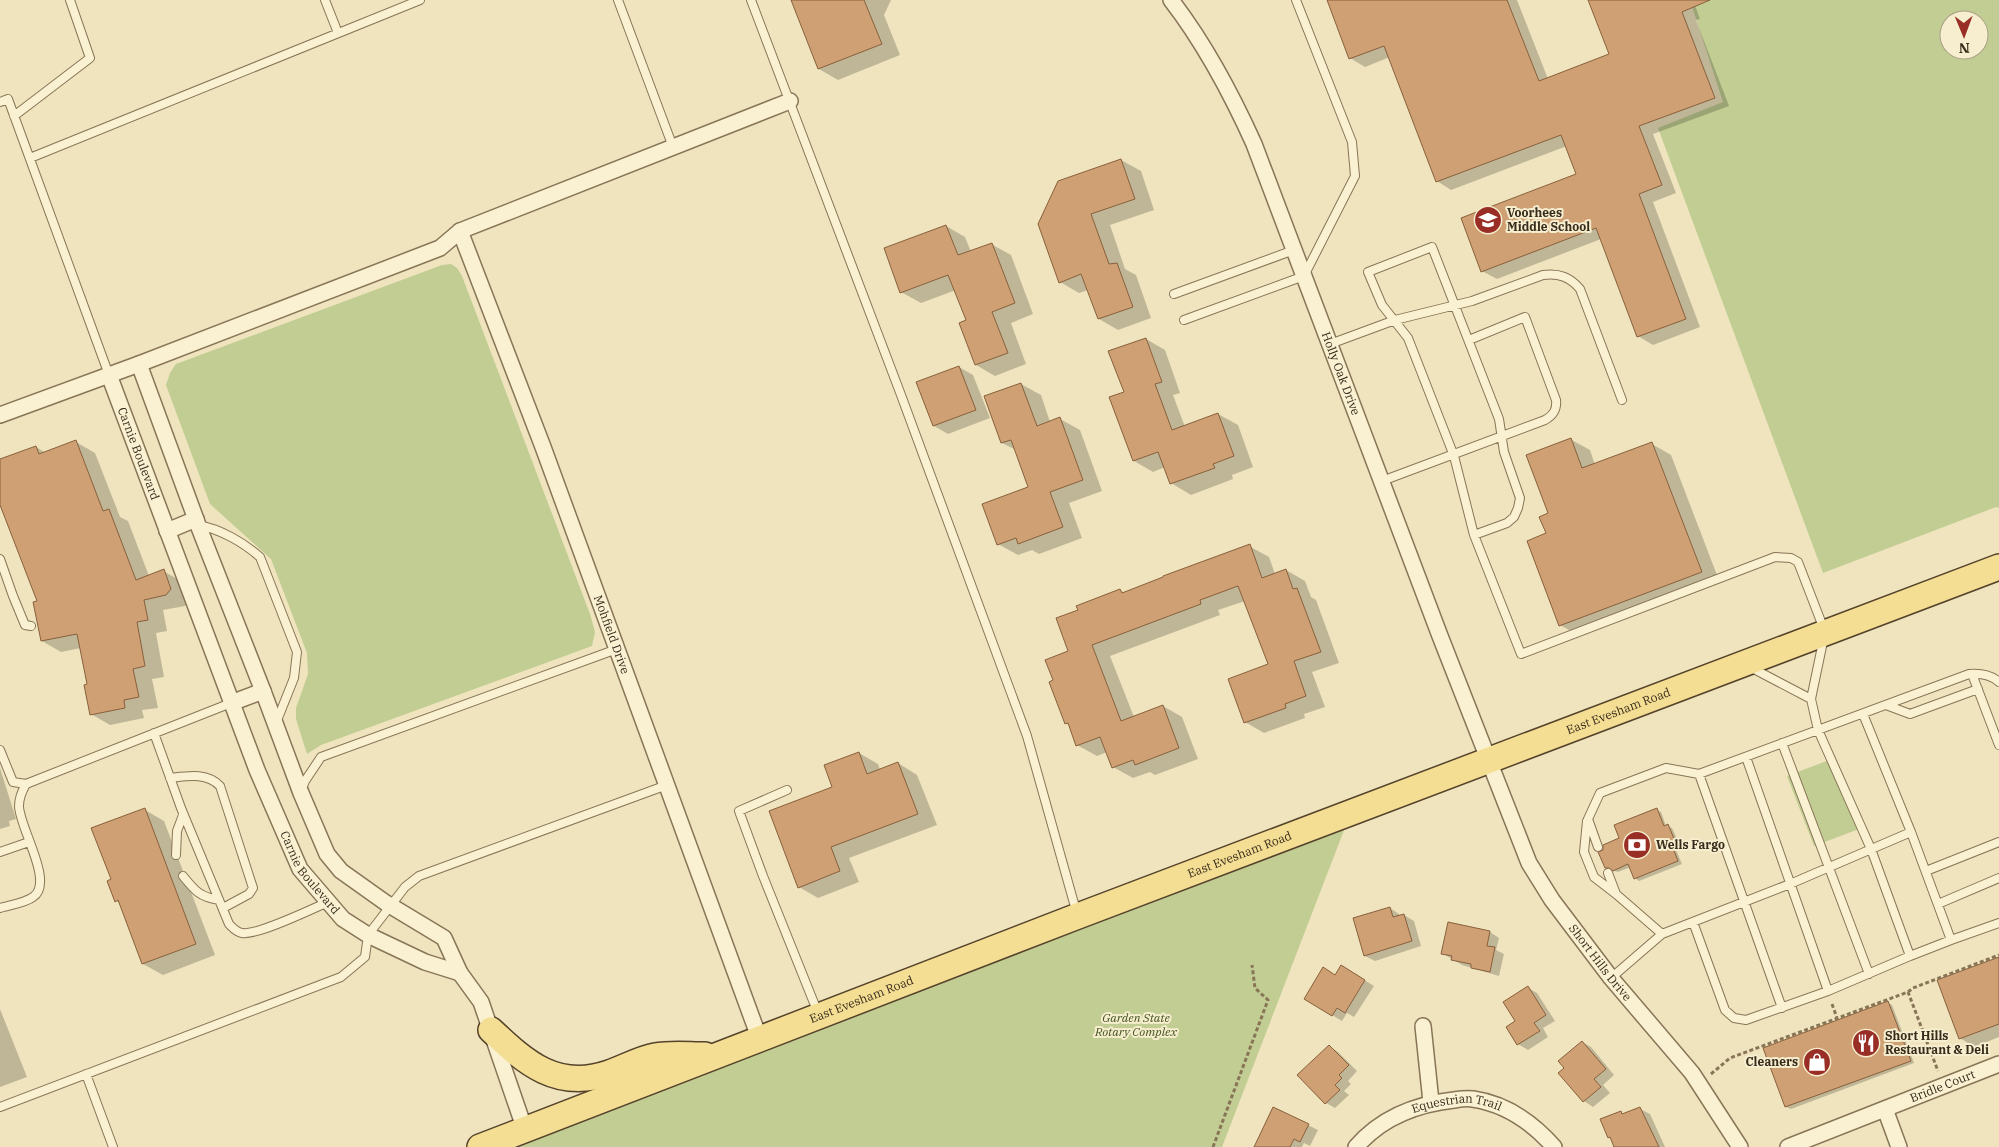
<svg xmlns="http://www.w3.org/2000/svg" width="1999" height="1147" font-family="'IBM Plex Serif',serif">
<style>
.green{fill:#c1cd92;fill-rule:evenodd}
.shadow{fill:#0003}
.building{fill:#cea073;stroke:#88603c}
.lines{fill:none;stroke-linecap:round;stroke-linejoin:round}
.service-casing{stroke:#887557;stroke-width:10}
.minor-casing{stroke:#887557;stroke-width:18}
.primary-casing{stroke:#55422b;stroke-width:28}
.path{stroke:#887557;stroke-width:3;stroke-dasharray:4 2.5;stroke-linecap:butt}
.service{stroke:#faf1d2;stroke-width:8}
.minor{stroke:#faf1d2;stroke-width:15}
.primary{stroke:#f4de94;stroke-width:25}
.labels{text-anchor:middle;stroke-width:4;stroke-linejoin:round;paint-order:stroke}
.poi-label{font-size:12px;font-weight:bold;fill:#372b1c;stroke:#f6eece;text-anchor:start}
.street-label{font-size:12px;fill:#372b1c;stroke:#f6eece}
.park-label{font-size:12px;font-style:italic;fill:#435422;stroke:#f6eece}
</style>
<rect width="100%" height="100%" fill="#efe4be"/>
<!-- green -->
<path class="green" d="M 1690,0 L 1999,0 L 1999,508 L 1996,507 L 1823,573 L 1658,128 L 1723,102 ZM 1949,20 L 1979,20 L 1979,50 L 1949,50 Z
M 451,264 L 457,268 L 462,276 L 590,614 L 595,632 L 592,646 L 321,745 L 307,754 L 296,719 L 296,708 L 308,674 L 307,653 L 271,559 L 210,504 L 166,385 L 170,373 L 176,364 L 442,265 Z
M 1832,759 L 1859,829 L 1814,846 L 1787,776 Z
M 1351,812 L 1222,1147 L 480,1147 Z"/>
<!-- shadow -->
<path class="shadow" d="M 792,0 L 891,0 L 884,15 L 900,55 L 838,80 L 819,69 Z
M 1328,0 L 1517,0 L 1548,79 L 1611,54 L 1589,0 L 1693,0 L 1700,19 L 1696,20 L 1729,106 L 1653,134 L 1676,193 L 1653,202 L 1700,327 L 1653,345 L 1638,336 L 1601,239 L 1497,279 L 1482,271 L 1578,175 L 1567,146 L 1451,190 L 1437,181 L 1390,57 L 1365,67 L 1350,58 Z
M 1121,160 L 1141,171 L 1154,210 L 1110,225 L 1125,269 L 1136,275 L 1151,318 L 1118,330 L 1099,319 L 1088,290 L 1079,293 L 1060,282 L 1039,224 Z
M 946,226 L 965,237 L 971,252 L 991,244 L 1011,255 L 1033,314 L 1011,323 L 1026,364 L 995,376 L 976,365 L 967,321 L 956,290 L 921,303 L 901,292 Z
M 1146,339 L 1165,350 L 1180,393 L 1173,395 L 1185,427 L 1218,414 L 1238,425 L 1253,467 L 1232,475 L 1233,479 L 1191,495 L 1171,483 L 1165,467 L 1153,472 L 1134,461 L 1125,392 Z
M 959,367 L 973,375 L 990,418 L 948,434 L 934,426 Z
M 1021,384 L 1041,395 L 1050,422 L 1060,419 L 1080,430 L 1102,491 L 1069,503 L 1082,538 L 1039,554 L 1032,550 L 1018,555 L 998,544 L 1029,488 L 1016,450 L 1002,443 Z
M 1570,439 L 1590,450 L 1595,465 L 1652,444 L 1671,455 L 1720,583 L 1580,636 L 1560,625 L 1547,534 L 1550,514 Z
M 76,442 L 95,453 L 120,517 L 128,521 L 149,576 L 163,571 L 183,582 L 190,600 L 185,606 L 163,610 L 167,631 L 156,633 L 164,677 L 152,679 L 158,708 L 142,710 L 144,718 L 110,725 L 91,714 L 88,685 L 81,648 L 61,652 L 42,641 L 39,602 L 0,502 L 0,461 L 36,447 L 46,453 Z
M 1249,546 L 1269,557 L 1275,574 L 1286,570 L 1305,581 L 1311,597 L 1316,600 L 1339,663 L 1312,672 L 1325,707 L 1304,714 L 1305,718 L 1264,733 L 1245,722 L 1270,665 L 1245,601 L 1218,610 L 1220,615 L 1110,656 L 1134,717 L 1163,706 L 1182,717 L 1198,759 L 1155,775 L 1150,772 L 1133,778 L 1113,767 L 1107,752 L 1097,756 L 1077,745 L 1070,725 L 1066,723 L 1054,681 L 1070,652 L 1079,610 L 1120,590 L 1125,593 Z
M 859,753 L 878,764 L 880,770 L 898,763 L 917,775 L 937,825 L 849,858 L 859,882 L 818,898 L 799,887 L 834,788 Z
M 0,768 L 16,819 L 9,821 L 10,826 L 0,829 Z
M 145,810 L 164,821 L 215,955 L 163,975 L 143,964 L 121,904 L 116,901 L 112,880 Z
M 1656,810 L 1661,812 L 1666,826 L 1672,828 L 1679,843 L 1674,845 L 1682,864 L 1639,881 L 1635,878 L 1631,867 L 1618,872 L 1606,868 L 1621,839 Z
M 1390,908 L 1399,914 L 1400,917 L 1404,915 L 1414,921 L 1421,946 L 1375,961 L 1365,956 L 1354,919 Z
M 1449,923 L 1490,932 L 1499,938 L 1496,950 L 1504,954 L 1499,976 L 1462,965 L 1442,953 Z
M 1999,958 L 1999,1037 L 1974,1047 L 1960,1038 Z
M 1342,966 L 1374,986 L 1354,1017 L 1347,1013 L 1342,1021 L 1305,999 L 1336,976 Z
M 1528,988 L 1537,993 L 1555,1021 L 1543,1028 L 1548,1037 L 1528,1050 L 1518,1044 L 1517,1021 Z
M 1888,1003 L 1892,1005 L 1914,1063 L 1791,1109 L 1786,1107 L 1765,1049 Z
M 0,1009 L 27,1077 L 0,1087 Z
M 1582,1042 L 1591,1047 L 1614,1075 L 1603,1085 L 1610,1093 L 1593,1107 L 1584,1101 L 1559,1073 L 1565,1068 Z
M 1329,1046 L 1338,1052 L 1357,1071 L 1348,1081 L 1351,1084 L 1344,1091 L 1349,1095 L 1335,1108 L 1326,1103 Z
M 1640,1109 L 1650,1114 L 1665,1147 L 1616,1147 L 1613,1139 L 1609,1137 L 1620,1112 L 1625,1115 Z
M 1308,1125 L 1318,1130 L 1310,1146 L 1304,1143 L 1302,1147 L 1256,1147 Z"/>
<!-- building -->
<path class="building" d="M 791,0 L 864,0 L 882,44 L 818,69 Z
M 1327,0 L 1507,0 L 1539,81 L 1609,54 L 1588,0 L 1710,0 L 1682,12 L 1715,98 L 1639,126 L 1662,185 L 1639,194 L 1686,319 L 1637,337 L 1596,228 L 1481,272 L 1461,218 L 1576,174 L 1561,135 L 1436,182 L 1384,46 L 1349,59 Z
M 1121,159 L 1135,199 L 1091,214 L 1109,264 L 1117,263 L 1133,307 L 1098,319 L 1081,274 L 1059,283 L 1038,224 L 1058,181 Z
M 946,225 L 958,255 L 992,243 L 1015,303 L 992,312 L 1008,353 L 975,365 L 959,323 L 966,320 L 948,275 L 900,293 L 884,248 Z
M 1146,338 L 1162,382 L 1155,384 L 1172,430 L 1218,413 L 1234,456 L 1213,464 L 1215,468 L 1170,484 L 1158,452 L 1133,461 L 1109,397 L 1124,392 L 1108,351 Z
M 959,366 L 976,410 L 933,426 L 916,382 Z
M 1021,383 L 1037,426 L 1060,417 L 1083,480 L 1050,492 L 1063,527 L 1018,544 L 1016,538 L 997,545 L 982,504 L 1028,487 L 1011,440 L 1001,443 L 984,396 Z
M 1571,438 L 1582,468 L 1652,442 L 1702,572 L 1559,626 L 1527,541 L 1546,533 L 1539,517 L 1548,513 L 1526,455 Z
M 76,440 L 103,511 L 109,509 L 136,580 L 164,569 L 171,589 L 166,595 L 144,600 L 148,620 L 137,622 L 145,666 L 133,669 L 139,697 L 124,700 L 125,708 L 90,715 L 84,685 L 87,684 L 77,634 L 41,641 L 33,602 L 37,601 L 0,505 L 0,459 L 36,446 L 39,454 Z
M 1250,544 L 1262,578 L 1286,569 L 1293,589 L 1297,588 L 1321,652 L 1294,661 L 1306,696 L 1285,704 L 1286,708 L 1244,723 L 1228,679 L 1268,664 L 1238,586 L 1200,600 L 1201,604 L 1092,645 L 1121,721 L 1163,705 L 1179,748 L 1135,765 L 1133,760 L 1112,768 L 1100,737 L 1076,746 L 1068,723 L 1065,724 L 1049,682 L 1053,680 L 1045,660 L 1068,651 L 1056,618 L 1078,610 L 1076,606 L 1120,589 L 1122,593 L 1163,577 L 1163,576 Z
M 859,752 L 867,774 L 898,762 L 918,814 L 831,847 L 840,871 L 798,888 L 769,811 L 832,787 L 824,765 Z
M 145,808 L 196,944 L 142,964 L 118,900 L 115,902 L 107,881 L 111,879 L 91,828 Z
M 1657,808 L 1664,826 L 1668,824 L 1675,841 L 1671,843 L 1678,861 L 1634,879 L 1628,864 L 1613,871 L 1609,868 L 1605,868 L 1598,852 L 1603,850 L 1603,845 L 1619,838 L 1614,825 Z
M 1390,907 L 1393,917 L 1404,914 L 1412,941 L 1364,956 L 1353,918 Z
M 1448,922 L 1490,931 L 1487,946 L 1495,947 L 1490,972 L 1471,968 L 1471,964 L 1451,960 L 1452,956 L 1441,954 Z
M 1999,957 L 1999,1024 L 1959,1039 L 1937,980 Z
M 1341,965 L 1365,980 L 1345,1013 L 1337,1008 L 1332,1016 L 1304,999 L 1323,967 L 1335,975 Z
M 1528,986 L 1546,1015 L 1534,1023 L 1540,1031 L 1517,1045 L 1506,1027 L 1515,1021 L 1503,1002 Z
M 1888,1001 L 1911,1061 L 1785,1107 L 1763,1048 Z
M 1582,1041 L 1606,1069 L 1594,1079 L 1601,1087 L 1583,1102 L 1558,1073 L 1564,1068 L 1558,1061 Z
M 1329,1045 L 1349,1065 L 1339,1075 L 1342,1078 L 1335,1085 L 1340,1090 L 1325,1104 L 1297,1075 Z
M 1273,1107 L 1309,1124 L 1300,1142 L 1294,1139 L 1290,1147 L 1254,1147 Z
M 1640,1107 L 1659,1147 L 1614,1147 L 1610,1137 L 1608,1138 L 1600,1119 L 1621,1111 L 1622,1114 Z"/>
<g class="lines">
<!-- service casing -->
<g class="service-casing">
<path id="service" d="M 325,0 L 338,33
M 618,0 L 673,147
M 751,0 L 901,395 L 1027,736 L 1077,914
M 0,102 L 8,99 L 109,375
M 14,116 L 90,58 L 70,0
M 30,158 L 420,0
M 1174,294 L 1294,250
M 1184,320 L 1304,276 L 1355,176 L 1352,142 L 1296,0
M 1330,344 L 1395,320 L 1472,301 L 1543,275 C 1559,273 1570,277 1580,289 L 1622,400
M 1382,481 L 1545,420 C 1554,415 1557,409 1556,400 L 1525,317 L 1469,340
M 198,525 C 220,529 243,542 260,557 L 297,652 L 294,678 L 276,723
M 1474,535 L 1507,523 L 1514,517 L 1518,508 L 1520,498 L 1504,452 L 1499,419 L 1432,247 L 1368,272 L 1382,305 L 1408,338 L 1454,456 L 1474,535 L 1521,654 L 1775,557 L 1791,558 L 1798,562 L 1825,632 L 1811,699 L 1818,730 L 1871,849 L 1910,956 L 1951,940
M 0,559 L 13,596 L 25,625 L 31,626
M 1750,667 L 1811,699
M 1972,674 L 1999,745
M 1886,705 L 1910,714 L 1978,689
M 1863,714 L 1911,832 L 1951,940 L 1999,923
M 154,733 L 181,808 L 229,924 C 233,928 236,932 242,933 C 256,936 312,909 328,902
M 1782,743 L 1869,974
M 0,750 L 13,782 L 26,784
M 1699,774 L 1782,1008
M 170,778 C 187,776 207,772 220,786 L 253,888 L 249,894 L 223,908
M 787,790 L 739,811 L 763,876 L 818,1013
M 301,791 L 305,781 L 321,757 L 617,649
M 1587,821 L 1584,852 L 1594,877 L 1616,894
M 1598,847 L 1588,819 L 1600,793 L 1666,768 L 1699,774 L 1969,674 C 1980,673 1990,674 1999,682
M 0,852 L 29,842
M 176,855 L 177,831 L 183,815
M 1926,871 L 1999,842
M 1608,873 L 1616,894 L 1662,934
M 183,876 C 195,891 200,897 219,900
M 1938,904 L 1999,878
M 0,908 C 10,905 25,903 33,897 C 55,883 19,827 19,806 C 19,797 22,791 26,784 L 231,703
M 1693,922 L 1725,1010 L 1734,1018 L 1746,1020 L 1828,991 L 1746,757
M 1611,978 L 1662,934 L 1790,884 L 1911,832
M 1828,991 L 1910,956
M 86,1074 L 113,1147
M 0,1107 L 341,977 L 365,957 L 368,935 L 405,887 L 419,876 L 667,785"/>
</g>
<!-- minor casing -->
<g class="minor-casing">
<g id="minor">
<path id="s1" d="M 1171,0 C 1205,44 1231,93 1254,144 L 1440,636 L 1529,863 L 1552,900 L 1611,978 L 1692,1073 L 1740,1147"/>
<path id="s2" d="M 460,231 L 543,447 L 760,1040"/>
<path d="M 139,364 L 198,525 L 263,691 L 301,793 L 327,854 L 341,871 L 386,903 L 444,938 L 460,973 L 481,1002 L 525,1130"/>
<path id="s3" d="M 109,375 L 257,770 L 300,869 L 343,919 L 368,935 L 425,962 L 460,973"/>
<path d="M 0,415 L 139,364 L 440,248 L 460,231 L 790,101"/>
<path d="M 167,531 L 196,519"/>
<path d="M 231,703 L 263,691"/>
<path d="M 1423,1026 L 1431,1102"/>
<path d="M 1885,1109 L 1899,1147"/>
<path id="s4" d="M 1356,1147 C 1381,1118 1417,1104 1454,1100 C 1460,1099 1467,1098 1473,1099 C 1506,1104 1533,1123 1554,1147"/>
<path id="s5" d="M 1788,1147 L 1999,1064"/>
</g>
</g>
<!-- primary casing -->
<g class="primary-casing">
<g id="primary">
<path d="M 491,1030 C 526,1063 557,1091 609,1073 C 624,1068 639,1059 655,1056 C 671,1053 689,1055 705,1055"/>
<path id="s6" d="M 480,1147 L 1078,916 L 1999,567"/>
</g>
</g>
<!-- path -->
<path class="path" d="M 1908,992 L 1913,988 L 1999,955
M 1832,1004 L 1837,1018
M 1711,1074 L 1730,1058 L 1908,992 L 1938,1071
M 1213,1147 L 1268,1000 L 1255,988 L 1252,965"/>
<!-- service -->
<use href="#service" class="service"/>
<!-- minor -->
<use href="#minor" class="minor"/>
<!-- primary -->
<use href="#primary" class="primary"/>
</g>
<!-- icons -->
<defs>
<g id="school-disc" transform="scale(1.4375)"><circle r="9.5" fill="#982e25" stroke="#f6eece"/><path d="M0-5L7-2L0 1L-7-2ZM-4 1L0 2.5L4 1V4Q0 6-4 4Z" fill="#fff"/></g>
<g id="bank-disc" transform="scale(1.4375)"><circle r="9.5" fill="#982e25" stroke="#f6eece"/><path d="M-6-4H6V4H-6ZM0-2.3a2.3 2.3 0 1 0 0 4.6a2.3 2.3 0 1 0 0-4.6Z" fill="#fff"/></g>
<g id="restaurant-disc" transform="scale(1.4375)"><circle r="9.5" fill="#982e25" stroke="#f6eece"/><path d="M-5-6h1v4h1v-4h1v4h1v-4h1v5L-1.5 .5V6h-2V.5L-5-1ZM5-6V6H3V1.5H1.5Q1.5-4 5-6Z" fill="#fff"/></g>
<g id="shop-disc" transform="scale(1.4375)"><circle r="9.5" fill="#982e25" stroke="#f6eece"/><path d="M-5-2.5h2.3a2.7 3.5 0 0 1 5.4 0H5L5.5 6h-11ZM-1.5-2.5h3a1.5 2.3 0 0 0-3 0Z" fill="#fff"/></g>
</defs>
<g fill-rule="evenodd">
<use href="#school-disc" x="1488" y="220"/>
<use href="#bank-disc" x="1637" y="845"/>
<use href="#restaurant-disc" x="1866" y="1043"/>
<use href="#shop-disc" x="1817" y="1062"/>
</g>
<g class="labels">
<!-- poi labels -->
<g class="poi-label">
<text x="1507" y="217">Voorhees<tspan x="1507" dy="14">Middle School</tspan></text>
<text x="1656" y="849">Wells Fargo</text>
<text x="1885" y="1040">Short Hills<tspan x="1885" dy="14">Restaurant &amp; Deli</tspan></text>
<text x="1798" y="1066" text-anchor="end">Cleaners</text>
</g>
<!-- street labels -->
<g class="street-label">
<text dy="4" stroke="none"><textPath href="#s1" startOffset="412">Holly Oak Drive</textPath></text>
<text dy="4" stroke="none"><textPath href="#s3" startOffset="84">Carnie Boulevard</textPath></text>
<text dy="4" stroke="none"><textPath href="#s2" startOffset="431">Mohfield Drive</textPath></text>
<text dy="4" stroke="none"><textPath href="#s6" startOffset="1219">East Evesham Road</textPath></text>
<text dy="4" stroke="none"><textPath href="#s6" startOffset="814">East Evesham Road</textPath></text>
<text dy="4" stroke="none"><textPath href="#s3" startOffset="538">Carnie Boulevard</textPath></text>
<text dy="4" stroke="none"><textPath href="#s1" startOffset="1059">Short Hills Drive</textPath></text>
<text dy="4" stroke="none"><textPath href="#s6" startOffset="409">East Evesham Road</textPath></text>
<text dy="4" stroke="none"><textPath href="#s5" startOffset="166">Bridle Court</textPath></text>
<text dy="4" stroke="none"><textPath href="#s4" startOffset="114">Equestrian Trail</textPath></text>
</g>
<!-- park labels -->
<g class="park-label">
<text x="1136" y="1022">Garden State<tspan x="1136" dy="14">Rotary Complex</tspan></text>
</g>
</g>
<!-- north arrow -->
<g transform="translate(1964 35) rotate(179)"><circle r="24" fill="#f6eece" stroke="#aaa087"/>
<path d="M0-4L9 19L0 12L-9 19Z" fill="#982e25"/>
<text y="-8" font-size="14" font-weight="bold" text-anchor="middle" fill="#372b1c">N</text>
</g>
</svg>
